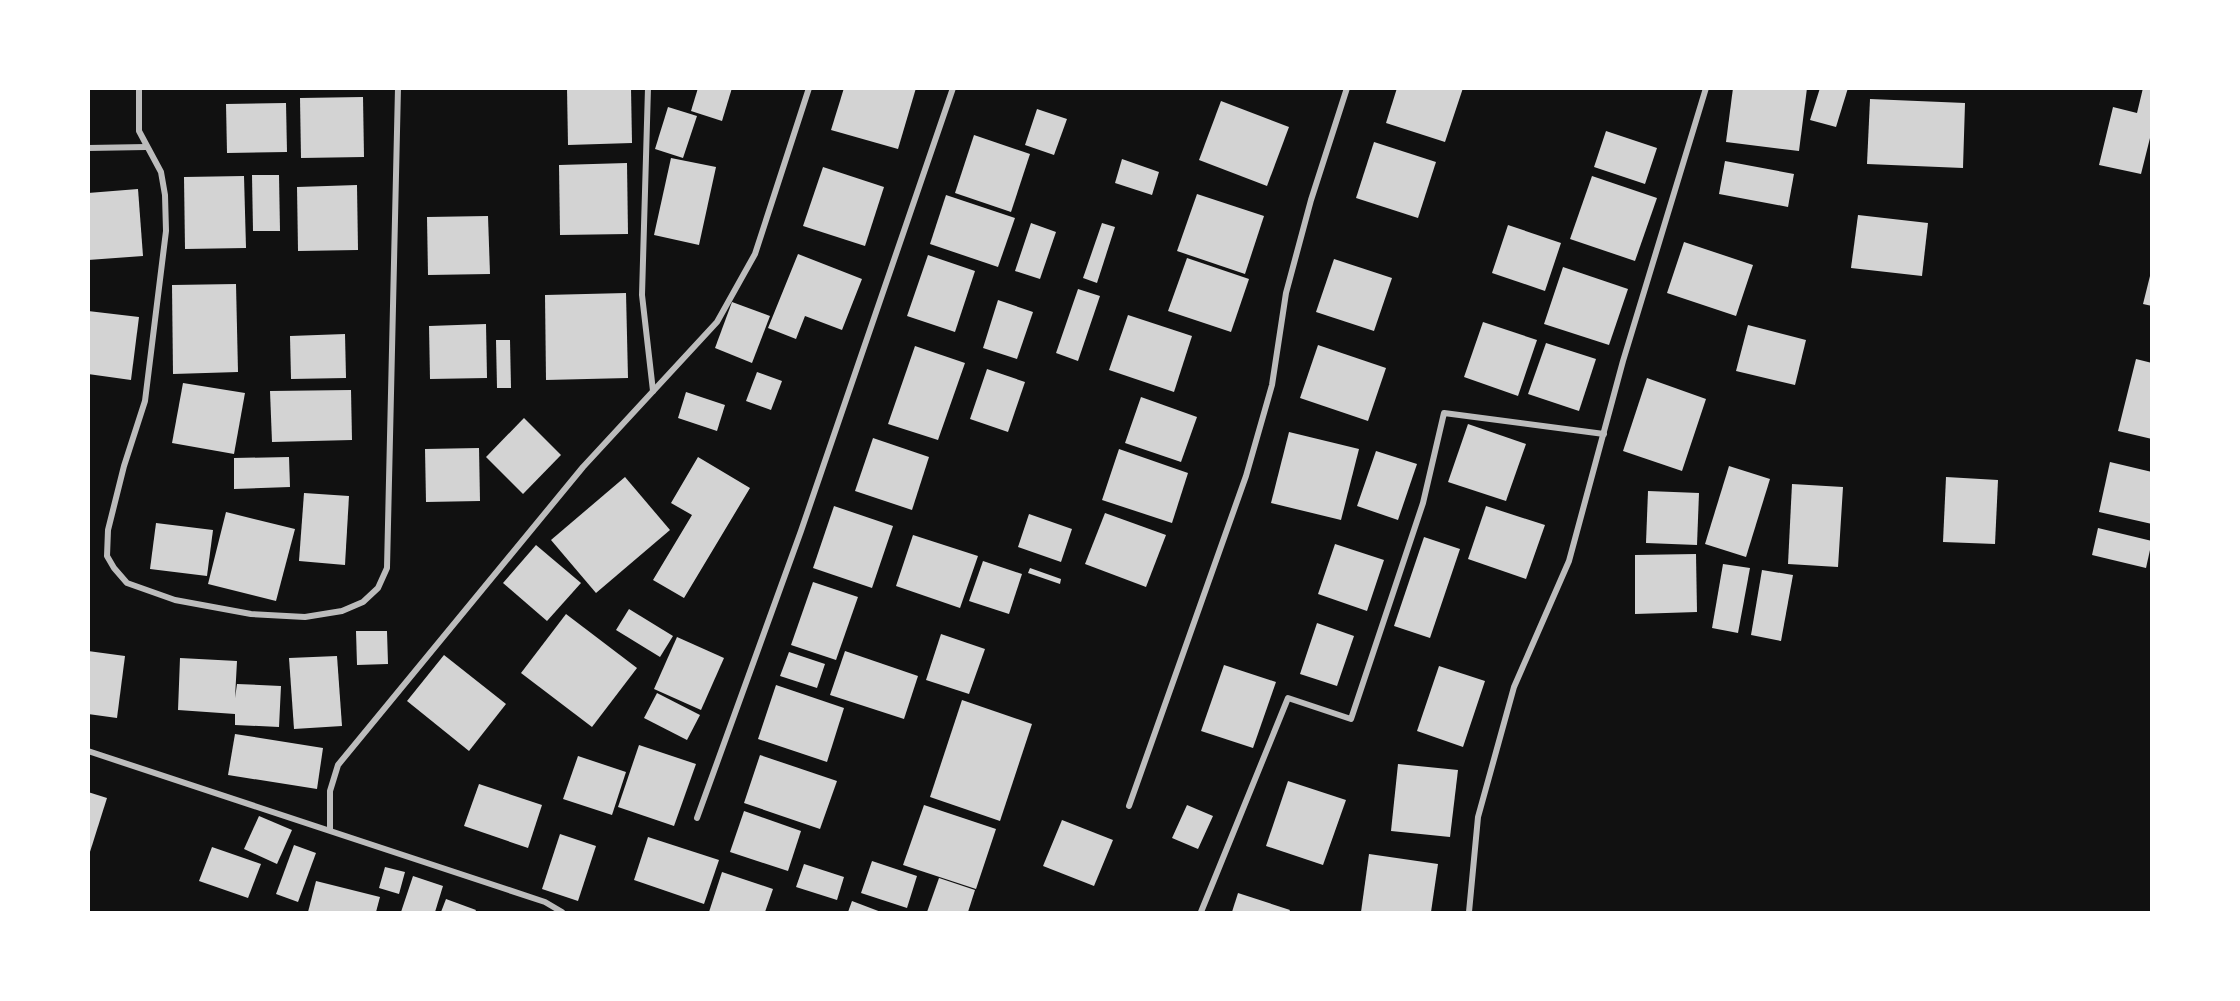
<svg xmlns="http://www.w3.org/2000/svg" width="2240" height="1001" font-family="'IBM Plex Serif',serif">
<style>
.building{fill:#d3d3d3}
.lines{fill:none;stroke-linecap:round;stroke-linejoin:round}
.minor{stroke:#bcbcbc;stroke-width:6}
</style>
<rect width="100%" height="100%" fill="#111"/>
<g class="building">
<path d="M567,88h64l1,55 -64,2z"/>
<path d="M698,88h34l-10,33 -31,-10z"/>
<path d="M844,88h72l-18,61 -67,-19z"/>
<path d="M1397,88h66l-18,54 -59,-19z"/>
<path d="M1733,88h74l-8,63 -73,-9z"/>
<path d="M1820,88h28l-12,39 -26,-7z"/>
<path d="M2143,88h9v42l-11,44 -42,-9 14,-58 24,6z"/>
<path d="M363,97l1,60 -63,1 -1,-60z"/>
<path d="M1870,99l95,4 -2,65 -96,-4z"/>
<path d="M1221,101l68,26 -22,59 -68,-26z"/>
<path d="M286,103l1,49 -60,1 -1,-49z"/>
<path d="M668,107l29,9 -14,42 -28,-9z"/>
<path d="M1037,109l30,10 -13,36 -29,-10z"/>
<path d="M1606,131l51,17 -12,36 -51,-17z"/>
<path d="M974,135l56,19 -19,58 -56,-19z"/>
<path d="M1374,142l62,20 -18,56 -62,-20z"/>
<path d="M671,158l45,9 -17,78 -45,-10z"/>
<path d="M1122,159l37,13 -7,23 -37,-12z"/>
<path d="M1725,161l69,13 -6,33 -69,-13z"/>
<path d="M627,163l1,71 -68,1 -1,-70z"/>
<path d="M823,167l61,20 -19,59 -62,-20z"/>
<path d="M252,175h27l1,56h-27z"/>
<path d="M244,176l2,72 -61,1 -1,-72z"/>
<path d="M1592,176l65,22 -22,63 -65,-22z"/>
<path d="M357,185l1,65 -60,1 -1,-64z"/>
<path d="M138,189l5,67 -55,4v-67z"/>
<path d="M1197,194l67,22 -19,58 -68,-23z"/>
<path d="M946,195l69,23 -17,49 -68,-23z"/>
<path d="M1858,215l70,8 -6,53 -71,-8z"/>
<path d="M488,216l2,58 -62,1 -1,-58z"/>
<path d="M1031,223l25,9 -16,47 -25,-8z"/>
<path d="M1102,223l13,4 -18,56 -14,-5z"/>
<path d="M1508,225l53,18 -16,48 -53,-18z"/>
<path d="M1684,242l69,23 -17,51 -69,-23z"/>
<path d="M798,254l64,25 -20,51 -37,-14 -9,23 -28,-11z"/>
<path d="M928,255l47,16 -20,61 -48,-16z"/>
<path d="M1187,258l62,21 -18,53 -63,-21z"/>
<path d="M1334,259l58,19 -18,53 -58,-19z"/>
<path d="M1563,267l65,22 -19,56 -65,-21z"/>
<path d="M2151,272h1v34l-9,-2z"/>
<path d="M236,284l2,88 -65,2 -1,-89z"/>
<path d="M1078,289l22,7 -22,65 -22,-8z"/>
<path d="M626,293l2,85 -82,2 -1,-85z"/>
<path d="M998,300l35,12 -16,47 -34,-11z"/>
<path d="M732,302l38,14 -18,47 -37,-15z"/>
<path d="M88,311l51,6 -8,63 -43,-6z"/>
<path d="M1128,315l64,21 -18,56 -65,-22z"/>
<path d="M1483,322l54,18 -19,56 -54,-19z"/>
<path d="M486,324l1,54 -57,1 -1,-53z"/>
<path d="M1748,325l58,15 -11,45 -59,-14z"/>
<path d="M345,334l1,44 -55,1 -1,-43z"/>
<path d="M496,340h14l1,48h-14z"/>
<path d="M1546,343l50,16 -17,52 -51,-17z"/>
<path d="M1318,345l68,23 -18,53 -68,-23z"/>
<path d="M915,346l50,17 -27,77 -50,-16z"/>
<path d="M2136,359l16,4v76l-34,-8z"/>
<path d="M987,369l38,13 -17,50 -38,-13z"/>
<path d="M757,372l25,9 -11,29 -25,-9z"/>
<path d="M1647,378l59,21 -24,72 -59,-20z"/>
<path d="M183,383l62,10 -11,61 -62,-11z"/>
<path d="M351,390l1,50 -80,2 -2,-51z"/>
<path d="M686,392l39,13 -8,26 -39,-13z"/>
<path d="M1141,397l56,20 -16,45 -56,-19z"/>
<path d="M524,418l37,37 -38,39 -37,-37z"/>
<path d="M1468,424l58,20 -20,57 -58,-19z"/>
<path d="M1289,432l70,17 -18,71 -70,-17z"/>
<path d="M873,438l56,19 -17,53 -57,-19z"/>
<path d="M479,448l1,53 -54,1 -1,-53z"/>
<path d="M1119,449l69,24 -16,50 -70,-23z"/>
<path d="M1376,451l41,13 -19,56 -41,-14z"/>
<path d="M289,457l1,30 -56,2v-31z"/>
<path d="M698,457l52,31 -66,110 -31,-18 39,-65 -21,-12z"/>
<path d="M2110,462l42,10v52l-53,-12z"/>
<path d="M1729,466l41,13 -24,78 -41,-13z"/>
<path d="M625,477l45,53 -74,63 -45,-53z"/>
<path d="M1946,477l52,3 -3,64 -52,-2z"/>
<path d="M1792,484l51,3 -5,80 -50,-3z"/>
<path d="M1648,491l51,2 -2,52 -51,-2z"/>
<path d="M304,493l45,3 -4,69 -46,-4z"/>
<path d="M834,506l59,20 -21,62 -59,-20z"/>
<path d="M1486,506l59,19 -19,54 -58,-20z"/>
<path d="M226,512l69,17 -19,72 -68,-17z"/>
<path d="M1105,513l61,22 -20,52 -61,-23z"/>
<path d="M1029,514l43,15 -11,33 -43,-15z"/>
<path d="M156,523l57,7 -6,46 -57,-7z"/>
<path d="M2098,528l54,13 -6,27 -54,-13z"/>
<path d="M913,535l65,21 -18,52 -64,-22z"/>
<path d="M1424,537l36,12 -30,89 -36,-12z"/>
<path d="M1335,544l49,16 -17,51 -49,-17z"/>
<path d="M536,545l45,38 -34,38 -44,-38z"/>
<path d="M1696,554l1,58 -62,2v-59z"/>
<path d="M983,561l39,13 -13,40 -40,-13z"/>
<path d="M1723,564l27,4 -12,65 -26,-5z"/>
<path d="M1030,568l31,11 -1,5 -32,-11z"/>
<path d="M1762,570l31,5 -12,66 -30,-6z"/>
<path d="M813,582l45,15 -22,63 -45,-15z"/>
<path d="M629,609l44,27 -13,21 -44,-27z"/>
<path d="M566,614l71,54 -45,59 -71,-54z"/>
<path d="M1317,623l37,13 -17,50 -37,-12z"/>
<path d="M356,631h31l1,33 -31,1z"/>
<path d="M941,634l44,15 -16,45 -43,-14z"/>
<path d="M677,637l47,21 -23,52 -47,-21z"/>
<path d="M88,651l37,5 -8,62 -29,-4z"/>
<path d="M845,651l73,25 -14,43 -74,-24z"/>
<path d="M789,652l36,12 -8,24 -37,-12z"/>
<path d="M444,655l62,49 -37,47 -62,-50z"/>
<path d="M337,656l5,70 -48,3 -5,-71z"/>
<path d="M180,658l57,3 -2,37 2,-14 44,2 -2,41 -44,-2v-11l-57,-4z"/>
<path d="M1224,665l52,17 -23,66 -52,-17z"/>
<path d="M1439,666l46,15 -22,66 -46,-16z"/>
<path d="M776,685l68,23 -17,54 -69,-23z"/>
<path d="M657,693l43,22 -13,25 -43,-22z"/>
<path d="M962,700l70,24 -32,97 -70,-24z"/>
<path d="M235,734l88,14 -6,41 -89,-14z"/>
<path d="M639,745l57,19 -22,62 -56,-19z"/>
<path d="M760,755l77,26 -17,48 -76,-26z"/>
<path d="M578,756l48,16 -14,43 -49,-16z"/>
<path d="M1398,764l60,6 -8,67 -59,-6z"/>
<path d="M1288,781l58,19 -23,65 -57,-19z"/>
<path d="M479,784l63,21 -14,43 -64,-22z"/>
<path d="M88,792l19,6 -18,57h-1z"/>
<path d="M924,805l72,24 -20,60 -73,-24z"/>
<path d="M1187,805l26,11 -15,33 -26,-11z"/>
<path d="M744,811l57,20 -13,40 -58,-19z"/>
<path d="M259,816l33,14 -15,34 -33,-15z"/>
<path d="M1062,820l51,20 -19,46 -51,-20z"/>
<path d="M560,834l36,12 -18,55 -36,-12z"/>
<path d="M648,837l71,23 -15,44 -70,-24z"/>
<path d="M294,845l22,8 -18,49 -22,-8z"/>
<path d="M212,847l49,17 -13,34 -49,-17z"/>
<path d="M1369,854l69,10 -7,48h-70z"/>
<path d="M872,861l45,15 -10,32 -46,-15z"/>
<path d="M804,864l40,13 -7,23 -41,-13z"/>
<path d="M385,867l20,5 -6,22 -20,-6z"/>
<path d="M722,872l51,17 -8,23h-56z"/>
<path d="M413,876l30,10 -8,26h-34z"/>
<path d="M939,878l36,12 -7,22h-41z"/>
<path d="M316,881l64,16 -4,15h-68z"/>
<path d="M1238,893l52,17 -1,2h-57z"/>
<path d="M446,899l30,11 -1,2h-34z"/>
<path d="M852,901l29,11h-33z"/>
</g>
<g class="lines">
<g class="minor">
<path d="M139,88v43l22,41 4,23 1,36 -21,170 -21,65 -16,64 -1,26 7,12 13,15 48,17 76,14 54,3 37,-6 21,-9 15,-14 9,-20 11,-480"/>
<path d="M648,88l-6,207 11,96"/>
<path d="M88,148l58,-1"/>
<path d="M88,751l457,151 17,10"/>
<path d="M1129,806l117,-330 26,-91 14,-92 25,-93 36,-112"/>
<path d="M697,818l104,-287 152,-443"/>
<path d="M330,829v-38l8,-26 245,-298 134,-145 38,-68 54,-166"/>
<path d="M1201,912l87,-214 63,21 72,-216 21,-90 160,21"/>
<path d="M1469,912l9,-95 36,-130 55,-126 54,-200 83,-273"/>
</g>
</g>
<rect width="2240" height="1001" fill="none" stroke="#ffffff" stroke-width="180"/>
</svg>
